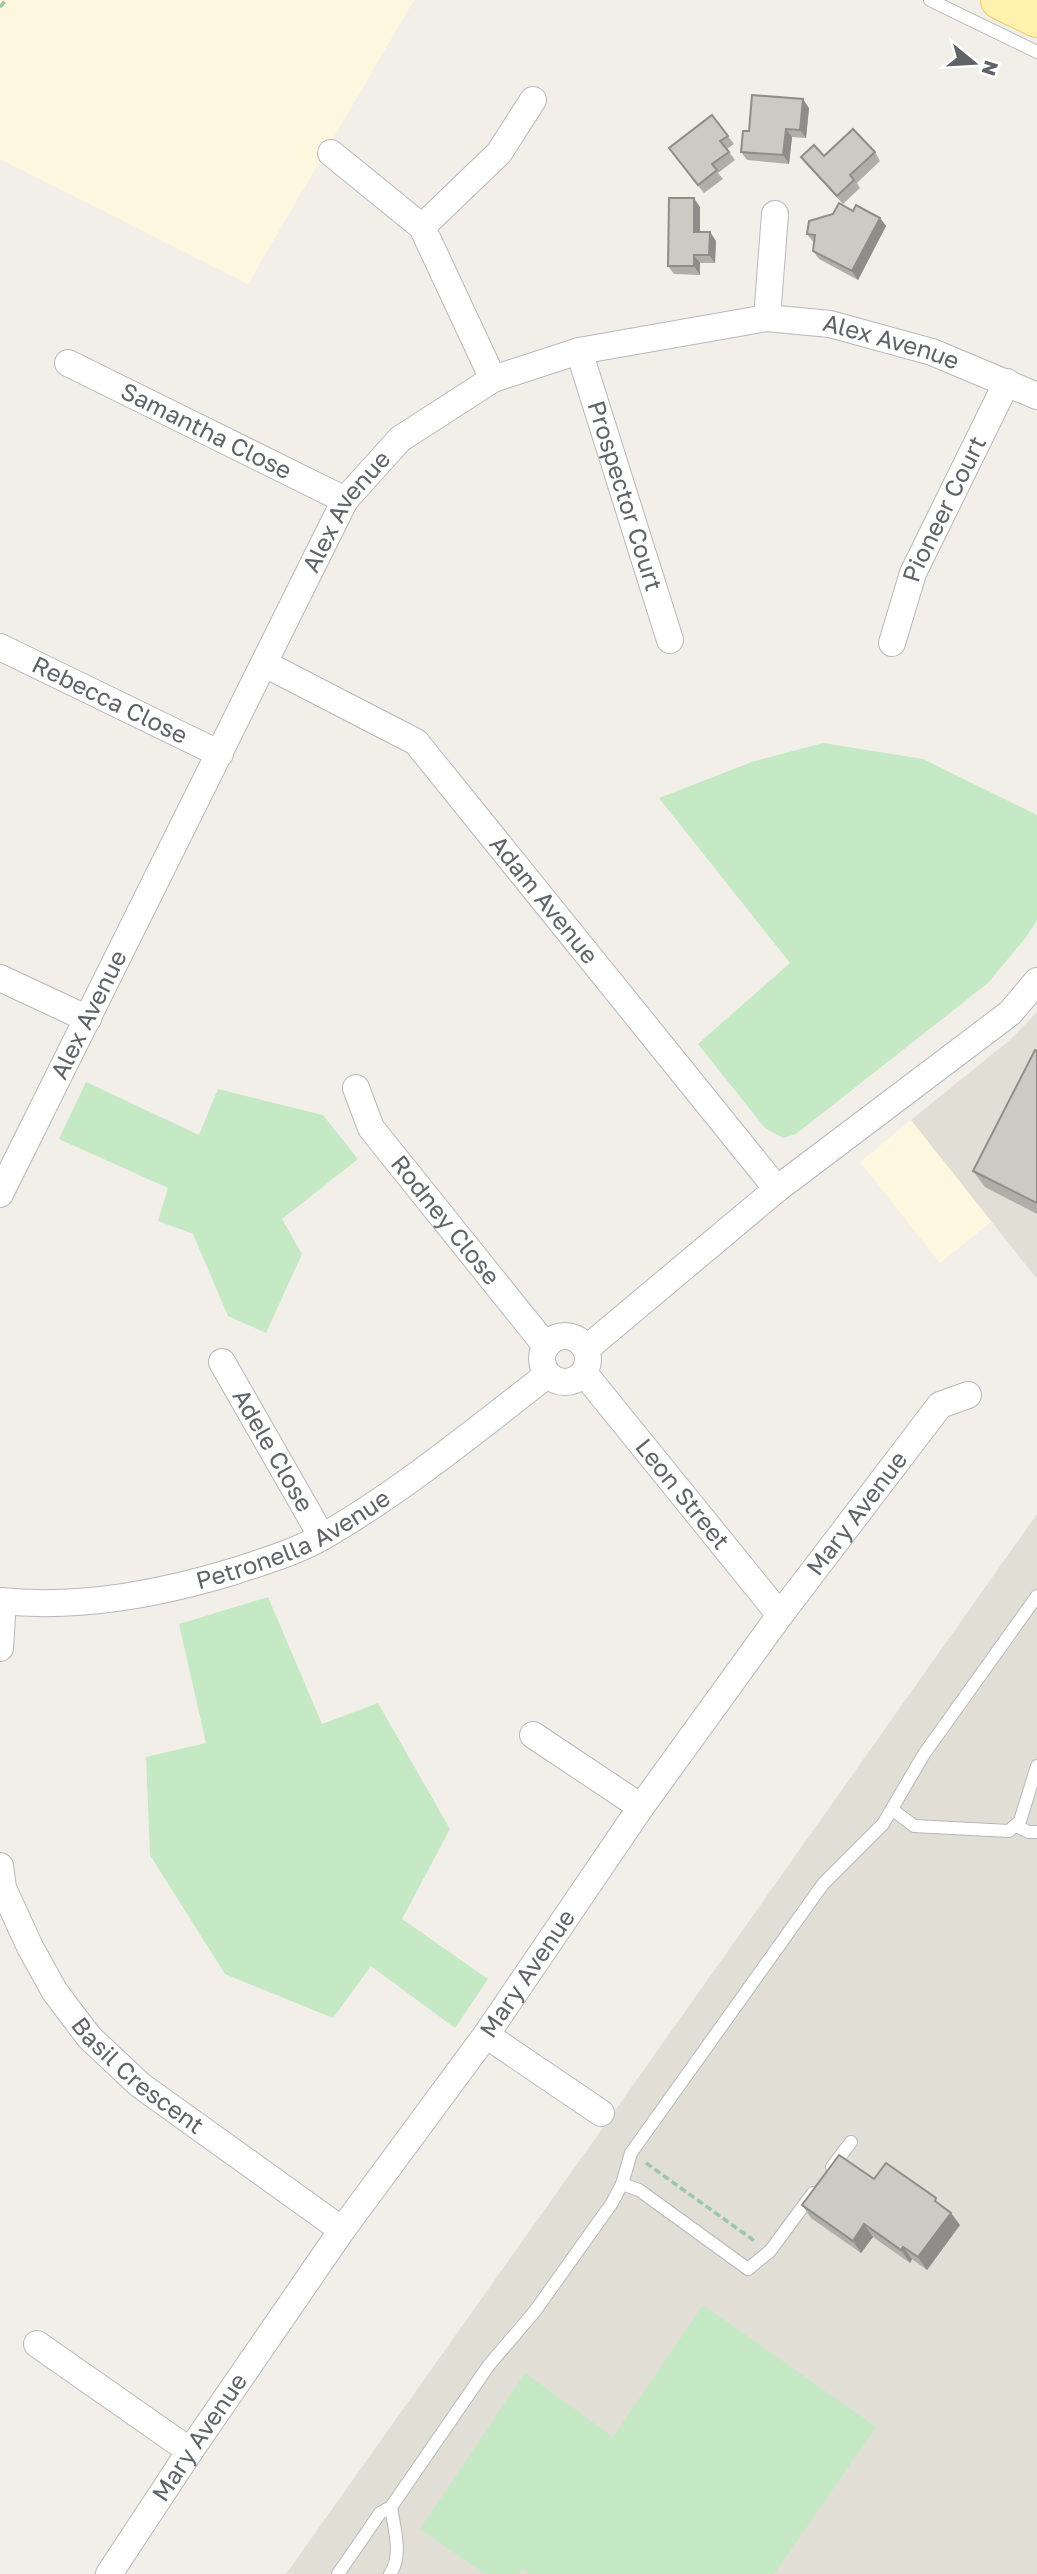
<svg xmlns="http://www.w3.org/2000/svg" width="1037" height="2574" font-family="'Golos Text',sans-serif">
<style>
.commercial{fill:#fef7e0}
.education{fill:#e1ded6}
.green{fill:#c5e8c5}
.lines{fill:none;stroke-linecap:round;stroke-linejoin:round}
.service-casing{stroke:#b5b8bc;stroke-width:14}
.minor-casing{stroke:#b5b8bc;stroke-width:28}
.primary-casing{stroke:#f2c960;stroke-width:40}
.path{stroke:#9cc7a9;stroke-width:3.5;stroke-dasharray:7 3.5;stroke-linecap:butt}
.service{stroke:#fff;stroke-width:12}
.minor{stroke:#fff;stroke-width:26}
.primary{stroke:#fff2af;stroke-width:38}
.wall{fill:#afaea9}
.shaded-wall{fill:#8f8d8a}
.building{fill:#cccac5;stroke:#8f8d8a;stroke-width:2}
.labels{text-anchor:middle;stroke-width:5;stroke-linejoin:round;paint-order:stroke}
.street-label{font-size:24px;fill:#5f6368;stroke:#fff}
</style>
<rect width="100%" height="100%" fill="#f1efe8"/>
<g class="commercial">
<path d="M0,0h414l-166,284 -248,-125z"/>
<path d="M911,1120l81,101 -52,42 -80,-101z"/>
</g>
<g class="education">
<path d="M1037,1012v267l-126,-159 100,-81z"/>
<path d="M1037,1514v1060h-751l311,-438z"/>
</g>
<g class="green">
<path d="M823,743l100,16 114,56v105l-10,16 -39,47 -192,151 -13,4 -18,-10 -67,-84 92,-81 -131,-165 93,-36z"/>
<path d="M86,1082l113,53 19,-46 105,26 35,44 -76,60 20,35 -36,79 -38,-17 -35,-82 -35,-13 10,-33 -109,-49z"/>
<path d="M268,1597l54,127 56,-21 72,126 -48,90 86,60 -33,49 -84,-62 -38,52 -108,-44 -75,-119 -4,-98 60,-14 -27,-119z"/>
<path d="M703,2305l173,122 -102,147h-245l-7,-5 -3,5h-34l-65,-45 105,-156 88,64z"/>
</g>
<g class="lines">
<g class="service-casing">
<g id="service">
<path d="M930,0l107,52"/>
<path d="M893,1810l21,16 95,5 11,-10 17,-55"/>
<path d="M1016,1826l13,6h8"/>
<path d="M832,2167l19,-25"/>
<path d="M813,2193l-43,58 -22,18 -109,-79 -17,-6 9,-31 192,-269 60,-60 41,-70 113,-158"/>
<path d="M338,2574l42,-61 11,-6 98,-142 46,-54 77,-108 10,-19"/>
<path d="M390,2574c13,-18 4,-46 1,-67"/>
</g>
</g>
<g class="minor-casing">
<g id="minor">
<path d="M331,153l91,74 71,152"/>
<path d="M422,227l77,-74 34,-53"/>
<path d="M767,318l8,-104"/>
<path id="s1" d="M579,351l91,289"/>
<path id="s2" d="M68,363l277,137"/>
<path id="s3" d="M892,643l21,-70 94,-191"/>
<path id="s4" d="M0,647l220,107"/>
<path id="s5" d="M265,664l151,78 361,447"/>
<path d="M0,978l88,41"/>
<path id="s6" d="M356,1088l15,40 175,218"/>
<path id="s7" d="M0,1194l345,-694 55,-61 93,-60 86,-28 188,-33 63,6 102,28 105,44"/>
<circle cx="565" cy="1359" r="23"/>
<path d="M586,1349l191,-160 233,-176 27,-32"/>
<path id="s8" d="M222,1362l100,175"/>
<path id="s9" d="M584,1373l196,242"/>
<path id="s10" d="M0,1601c80,8 159,-7 235,-30 30,-10 61,-19 89,-35 79,-46 151,-105 223,-161"/>
<path d="M0,1648l3,-47"/>
<path d="M533,1735l108,72"/>
<path id="s11" d="M0,1866l3,22 27,59 25,45 34,45 51,48 202,145"/>
<path d="M486,2035l115,78"/>
<path d="M37,2344l153,107"/>
<path id="s12" d="M109,2574l81,-123 152,-221 144,-195 155,-228 139,-192 160,-210 28,-10"/>
</g>
</g>
<g class="primary-casing">
<path id="primary" d="M1000,0l37,18"/>
</g>
<g class="path">
<path d="M0,7l6,-7"/>
<path d="M646,2163l110,79"/>
</g>
<use href="#service" class="service"/>
<use href="#minor" class="minor"/>
<use href="#primary" class="primary"/>
</g>
<g class="wall">
<path d="M809,108l-3,30 -14,-1 -3,27 -42,-4 -6,-8 8,-21z"/>
<path d="M712,115l22,29 -7,5 8,11 -17,13 5,6 -19,14 -29,-37z"/>
<path d="M875,152l5,9 -23,22 3,5 -17,16 -36,-39 -6,-8z"/>
<path d="M700,207v25h10l6,9 -1,22h-15v12l-26,-1 -6,-8z"/>
<path d="M853,211l27,7 6,8 -28,54 -39,-21 -6,-8 1,-8 -7,-9z"/>
<path d="M1037,1051v163l-52,-27 -12,-16z"/>
<path d="M874,2179l68,27 18,19 -33,45 -15,-11 -2,4 -37,-26 -12,16 -50,-35 -9,-13z"/>
</g>
<g class="shaded-wall">
<path d="M803,99l6,9 -3,30 -6,-8z"/>
<path d="M786,129l6,8 -3,27 -6,-9z"/>
<path d="M694,198l6,9v34l-6,-9z"/>
<path d="M880,218l6,8 -28,54 -6,-9z"/>
<path d="M710,232l6,9 -1,22 -6,-8z"/>
<path d="M694,255l6,8v12l-6,-9z"/>
<path d="M951,2213l9,12 -33,45 -9,-13z"/>
<path d="M864,2224l9,13 -12,16 -8,-12z"/>
<path d="M903,2247l9,12 -2,4 -9,-13z"/>
</g>
<g class="building">
<path d="M752,95l51,4 -3,31 -14,-1 -3,26 -42,-3 2,-21h6z"/>
<path d="M712,115l16,21 -8,5 9,11 -17,12 5,6 -19,15 -29,-37z"/>
<path d="M853,129l22,23 -25,23 4,5 -17,16 -36,-39 13,-12 10,11z"/>
<path d="M669,198h25v34h16l-1,23h-15v11h-26z"/>
<path d="M839,203l14,8 3,-6 24,13 -28,53 -39,-20 2,-16 -8,-1 2,-13 24,-7z"/>
<path d="M1035,1050l2,1v152l-64,-32z"/>
<path d="M839,2155l35,24 12,-16 50,35 -1,3 16,12 -33,44 -15,-10 -2,3 -37,-26 -11,17 -51,-36z"/>
</g>
<g class="labels">
<g class="street-label">
<text dy="8" stroke="none"><textPath href="#s7" startOffset="1376">Alex Avenue</textPath></text>
<text dy="8" stroke="none"><textPath href="#s2" startOffset="154">Samantha Close</textPath></text>
<text dy="8" stroke="none"><textPath href="#s1" startOffset="152">Prospector Court</textPath></text>
<text dy="8" stroke="none"><textPath href="#s3" startOffset="144">Pioneer Court</textPath></text>
<text dy="8" stroke="none"><textPath href="#s7" startOffset="766">Alex Avenue</textPath></text>
<text dy="8" stroke="none"><textPath href="#s4" startOffset="122">Rebecca Close</textPath></text>
<text dy="8" stroke="none"><textPath href="#s5" startOffset="373">Adam Avenue</textPath></text>
<text dy="8" stroke="none"><textPath href="#s7" startOffset="200">Alex Avenue</textPath></text>
<text dy="8" stroke="none"><textPath href="#s6" startOffset="161">Rodney Close</textPath></text>
<text dy="8" stroke="none"><textPath href="#s8" startOffset="102">Adele Close</textPath></text>
<text dy="8" stroke="none"><textPath href="#s9" startOffset="156">Leon Street</textPath></text>
<text dy="8" stroke="none"><textPath href="#s12" startOffset="1298">Mary Avenue</textPath></text>
<text dy="8" stroke="none"><textPath href="#s10" startOffset="304">Petronella Avenue</textPath></text>
<text dy="8" stroke="none"><textPath href="#s12" startOffset="732">Mary Avenue</textPath></text>
<text dy="8" stroke="none"><textPath href="#s11" startOffset="257">Basil Crescent</textPath></text>
<text dy="8" stroke="none"><textPath href="#s12" startOffset="164">Mary Avenue</textPath></text>
</g>
</g>
<g transform="translate(974 63) rotate(108)" stroke="#ffffff" stroke-width="5" paint-order="stroke">
<path d="M0-5L12 26L0 18L-12 26Z" fill="#5f6368"/>
<text y="-10" font-size="19" font-weight="bold" text-anchor="middle" fill="#5f6368">N</text>
</g>
</svg>
